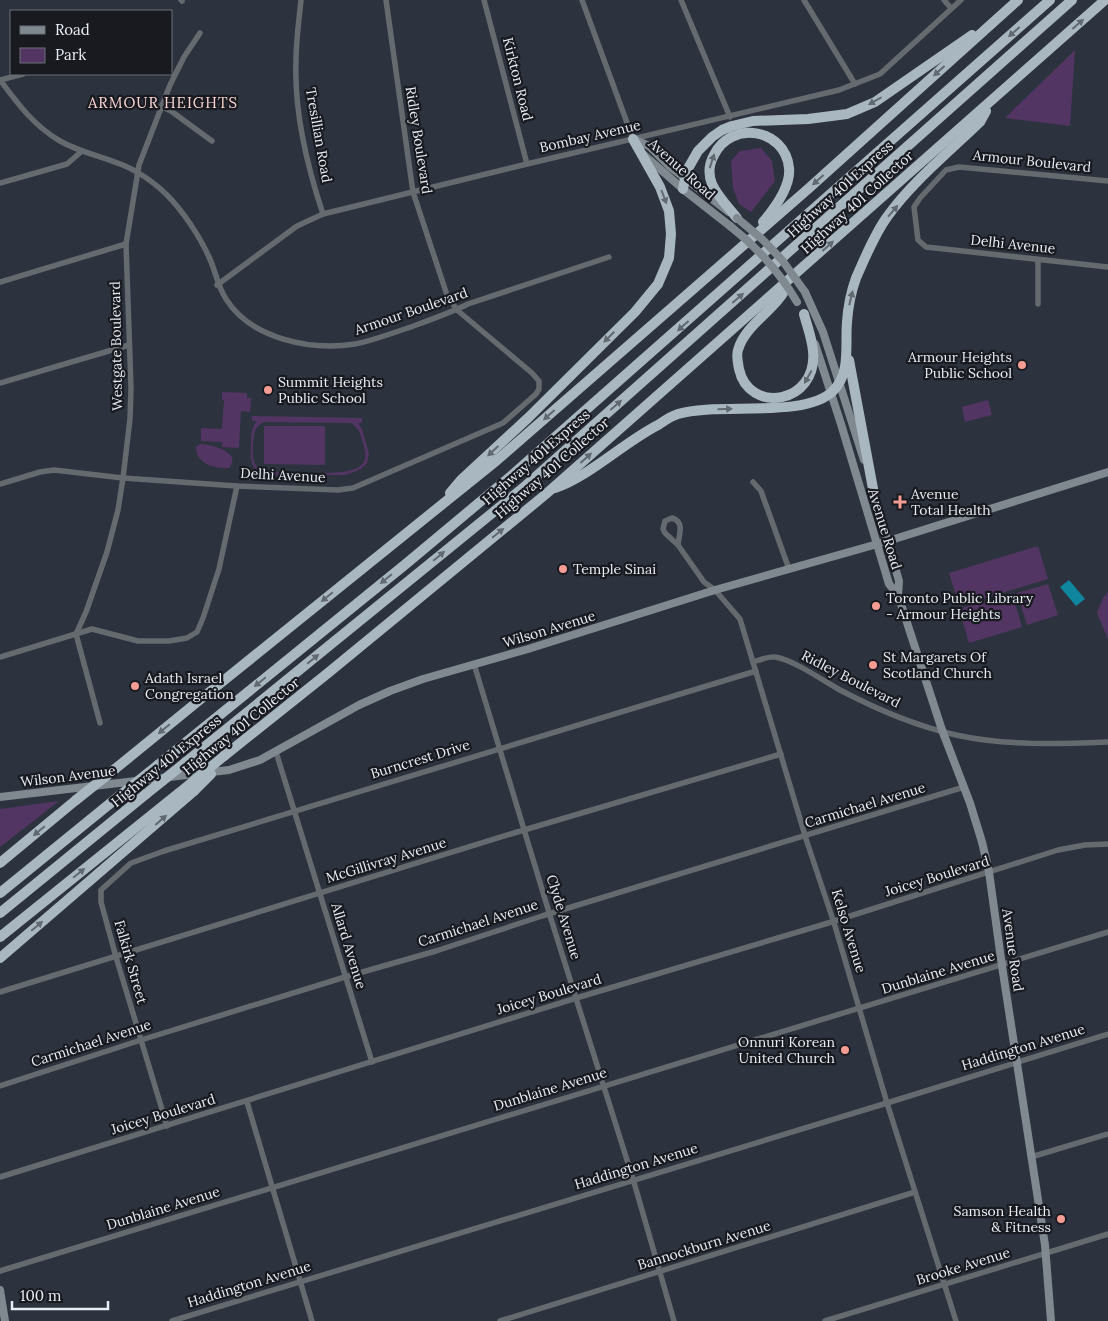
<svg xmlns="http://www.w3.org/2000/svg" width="1108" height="1321" font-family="Lora,serif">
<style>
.green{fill:#533563;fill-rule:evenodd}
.water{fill:#0f869e}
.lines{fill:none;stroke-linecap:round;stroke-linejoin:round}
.minor{stroke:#656a6f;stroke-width:5.5}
.secondary{stroke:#808990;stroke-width:8}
.motorway{stroke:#a9b7c1;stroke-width:10}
.secondary-bridge{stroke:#808990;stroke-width:8}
.motorway-bridge{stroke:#a9b7c1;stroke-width:10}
.oneway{fill:#606870}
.poi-dot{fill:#f59c94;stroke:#181a20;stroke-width:2}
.labels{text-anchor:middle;stroke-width:4.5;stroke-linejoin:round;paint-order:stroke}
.street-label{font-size:14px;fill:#e8ecf3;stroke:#181a20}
.poi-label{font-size:14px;fill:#e8ecf3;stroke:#181a20;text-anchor:start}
.neighbourhood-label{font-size:15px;letter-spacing:1px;fill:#f9d5d2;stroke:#181a20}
</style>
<rect width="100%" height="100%" fill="#2d333e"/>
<g class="green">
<path d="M1075,50l-5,76 -65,-8z"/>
<path d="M761,148l11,13 3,20 -24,31 -12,-8 -6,-16 -2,-27 9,-10z"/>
<path d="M222,392l25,1v5h4l-1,14 -9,-1 -2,37 -17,-1v-5l-21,-1v-13l21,1 2,-29h-2z"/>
<path d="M988,400l4,15 -27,7 -3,-15z"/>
<path d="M252,416l110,2v5h-4l4,6 7,25 -2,9 -6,6 -15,6h-79c-17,-4 -17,-17 -16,-31 0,-9 0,-16 6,-23h-5zM264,422l87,1c9,5 10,14 13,23 2,8 3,16 -5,21 -15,10 -70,5 -90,5 -6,-1 -10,-3 -14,-8 -4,-7 -2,-26 0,-33 2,-5 5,-7 9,-9z"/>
<path d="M264,426h61v39l-61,-1z"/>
<path d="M200,444c10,0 43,8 29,24 -14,1 -33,-4 -33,-21z"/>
<path d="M1038,546l10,33 -89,27 -10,-33z"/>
<path d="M1048,584l10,31 -31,10 -10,-32z"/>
<path d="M1108,592v47l-11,-26 6,-15z"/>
<path d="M1012,593l10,34 -53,16 -10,-34z"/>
<path d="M59,801l-59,46v-38z"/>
</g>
<path class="water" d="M1069,580l16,19 -9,7 -16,-19z"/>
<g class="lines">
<g class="minor">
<path d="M181,0l1,1"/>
<path d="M301,0c-2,20 -5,41 -5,61 -2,51 11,105 27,153"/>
<path d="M484,0l43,164"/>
<path d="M582,0l51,139"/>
<path d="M681,0l49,117"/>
<path d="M804,0l51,84"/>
<path d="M944,0l7,8"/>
<path d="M0,80c17,23 34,46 60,61 24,14 54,17 77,31 10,6 22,15 30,23 16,16 33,42 42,62 7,15 8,28 17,42 25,40 85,52 129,45 17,-3 34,-10 50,-15 22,-8 43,-15 63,-25l141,-47"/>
<path d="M0,80l23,-6"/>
<path d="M161,106l10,5 41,30"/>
<path d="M1108,181l-149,-14 -13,3 -26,28 -6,9 4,33 8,7 182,20"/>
<path d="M0,183l67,-19 15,-13"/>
<path d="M1038,260v44"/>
<path d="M0,282l126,-38"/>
<path d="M217,285l80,-59 26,-12 204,-50 312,-74 41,-16 81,-74"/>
<path d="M0,383l129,-38"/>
<path d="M753,482l8,9 28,78"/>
<path d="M0,484l40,-12 14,-2 69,8 114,8 101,4 15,-2 150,-65 33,-29 3,-5v-8l-7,-8 -75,-63 -10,-15 -34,-103 -27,-192"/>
<path d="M672,518c13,4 7,16 6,27l-13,-12 -2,-4 2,-8z"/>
<path d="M678,545l26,37 11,8 25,29 67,223 28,84 52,177 69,218"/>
<path d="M0,657l92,-28 46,12h31l18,-3 10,-6 6,-14 16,-49 18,-83"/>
<path d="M753,662c7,-2 16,-6 22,-5 17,2 49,24 65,33 36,19 76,36 116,45 50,11 101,9 152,7"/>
<path d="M474,664l77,255 82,260 41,142"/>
<path d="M100,723l-24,-89 10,-22 21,-60 11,-42 5,-32 7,-59 1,-31 -5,-144 13,-79 31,-80 14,-28 16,-24"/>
<path d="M276,752l96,310"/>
<path d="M0,992l514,-159 267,-79"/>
<path d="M0,1086l141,-46 204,-63 91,-26 106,-35 422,-129"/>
<path d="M247,1102l65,219"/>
<path d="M167,1126l-51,-169 -15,-55v-12l30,-27 33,-12 592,-180"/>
<path d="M1031,1157l77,-23"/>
<path d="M0,1177l583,-181 242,-72 233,-74 27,-5 23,-1"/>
<path d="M0,1271l1108,-339"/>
<path d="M172,1321l715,-218 221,-69"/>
<path d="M500,1321l415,-129"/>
<path d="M825,1321l283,-87"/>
</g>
<g class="secondary">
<path d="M633,139l16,7 20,20 60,46"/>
<path d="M644,155l40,35 46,36"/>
<path d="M805,292l18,40 41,128"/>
<path d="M815,344l26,80 48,160 9,11"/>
<path d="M873,490l26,91 -1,14 44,135 28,73 12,39 7,30 13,94 43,279 6,76"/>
<path d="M0,797l229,-27 31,-10 99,-55 31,-14 33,-12 105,-30 187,-59 173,-49 220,-69"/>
<path d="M0,1290l5,31"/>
</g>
<g class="motorway">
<path d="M683,189l3,-17 12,-21 14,-14 10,-7 10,-4 21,-5 55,-2 39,-5 28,-12 97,-67"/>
<path d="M737,218c-8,-10 -20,-22 -25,-34 -4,-10 -3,-20 2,-29 17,-35 71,-27 75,13 2,18 -15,41 -26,54"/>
<path d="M785,290c-11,21 -40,35 -47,60 -2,5 0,13 1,19 10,46 79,35 74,-18 -1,-13 -6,-25 -9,-37"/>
<path d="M849,360l25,134"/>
<path d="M555,488c35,-12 68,-45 103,-63 6,-4 13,-9 20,-11 40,-12 127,5 155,-23 18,-18 12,-45 14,-69 1,-15 4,-30 9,-44 9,-20 18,-43 31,-61 25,-35 62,-65 93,-95l6,-11"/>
<path d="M450,493l11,-13 67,-62 107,-106 23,-28 11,-26 2,-24 -2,-23 -9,-24 -27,-48"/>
<path d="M224,756l104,-83 218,-179 559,-494"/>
<path d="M186,762l337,-274 549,-488"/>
<path d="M158,765l249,-202 104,-87 539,-476"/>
<path d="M115,769l87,-71 294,-237 312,-272 210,-189"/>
<path d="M0,863l76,-63"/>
<path d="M0,893l118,-96"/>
<path d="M0,913l146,-119"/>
<path d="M0,937l179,-144"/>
<path d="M0,958l194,-167"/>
</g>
<g class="secondary-bridge">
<path d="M737,218l26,22 19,20 23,32"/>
<path d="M730,226c27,21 50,47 67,76"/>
</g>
<g class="motorway-bridge">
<path d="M194,791l17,-17"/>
<path d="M179,793l45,-37"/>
<path d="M146,794l40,-32"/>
<path d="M118,797l40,-32"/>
<path d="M76,800l39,-31"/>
</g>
</g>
<defs><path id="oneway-solid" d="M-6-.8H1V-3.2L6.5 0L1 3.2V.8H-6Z" transform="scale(1.25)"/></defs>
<g class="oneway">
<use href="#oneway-solid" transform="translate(1078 24) rotate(-41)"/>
<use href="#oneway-solid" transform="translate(1014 32) rotate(139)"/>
<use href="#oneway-solid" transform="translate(939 71) rotate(138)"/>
<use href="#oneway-solid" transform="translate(875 101) rotate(150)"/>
<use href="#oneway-solid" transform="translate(712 161) rotate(-72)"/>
<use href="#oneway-solid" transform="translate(818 180) rotate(138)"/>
<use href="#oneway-solid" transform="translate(664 197) rotate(69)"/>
<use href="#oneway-solid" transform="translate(893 211) rotate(-49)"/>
<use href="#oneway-solid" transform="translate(828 246) rotate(-42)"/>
<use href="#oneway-solid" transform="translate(738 298) rotate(-41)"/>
<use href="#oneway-solid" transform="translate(851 298) rotate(-76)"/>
<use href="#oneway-solid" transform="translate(683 326) rotate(138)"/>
<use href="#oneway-solid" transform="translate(609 337) rotate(135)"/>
<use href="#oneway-solid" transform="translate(808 377) rotate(119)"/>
<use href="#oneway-solid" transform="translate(616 405) rotate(-41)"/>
<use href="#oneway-solid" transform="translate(725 409) rotate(-2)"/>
<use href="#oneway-solid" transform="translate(549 415) rotate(138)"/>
<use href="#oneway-solid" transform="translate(493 451) rotate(137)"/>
<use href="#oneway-solid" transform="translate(586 458) rotate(-42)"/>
<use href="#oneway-solid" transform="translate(498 533) rotate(-39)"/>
<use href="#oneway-solid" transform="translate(439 556) rotate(-40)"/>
<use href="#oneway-solid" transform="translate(386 579) rotate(141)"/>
<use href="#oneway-solid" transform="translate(327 597) rotate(141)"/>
<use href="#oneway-solid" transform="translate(313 659) rotate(-39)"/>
<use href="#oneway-solid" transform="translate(260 682) rotate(141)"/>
<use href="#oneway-solid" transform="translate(164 729) rotate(140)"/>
<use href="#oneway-solid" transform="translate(161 820) rotate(-41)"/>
<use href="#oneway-solid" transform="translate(39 831) rotate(140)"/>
<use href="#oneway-solid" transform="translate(79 873) rotate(-39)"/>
<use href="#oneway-solid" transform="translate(37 926) rotate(-40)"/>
</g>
<g class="poi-dot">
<circle cx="1022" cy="365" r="5"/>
<circle cx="268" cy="390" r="5"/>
<path d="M897.5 494.5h5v5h5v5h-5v5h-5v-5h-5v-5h5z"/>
<circle cx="563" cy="569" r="5"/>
<circle cx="876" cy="606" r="5"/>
<circle cx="873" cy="665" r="5"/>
<circle cx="135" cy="686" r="5"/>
<circle cx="845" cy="1050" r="5"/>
<circle cx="1061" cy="1219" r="5"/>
</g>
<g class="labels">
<g class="street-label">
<text transform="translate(518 79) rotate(76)" y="5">Kirkton Road</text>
<text transform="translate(319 135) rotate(80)" y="5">Tresillian Road</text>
<text transform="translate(590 136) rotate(-13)" y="5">Bombay Avenue</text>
<text transform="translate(419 140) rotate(81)" y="5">Ridley Boulevard</text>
<text transform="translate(1032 161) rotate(6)" y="5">Armour Boulevard</text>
<text transform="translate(682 169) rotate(42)" y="5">Avenue Road</text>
<text transform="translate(840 189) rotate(-42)" y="5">Highway 401 Express</text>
<text transform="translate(857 202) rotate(-42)" y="5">Highway 401 Collector</text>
<text transform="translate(1013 244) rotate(6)" y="5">Delhi Avenue</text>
<text transform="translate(411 311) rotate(-19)" y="5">Armour Boulevard</text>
<text transform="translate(116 346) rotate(-91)" y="5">Westgate Boulevard</text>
<text transform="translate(536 457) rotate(-41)" y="5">Highway 401 Express</text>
<text transform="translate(552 468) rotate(-41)" y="5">Highway 401 Collector</text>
<text transform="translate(283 475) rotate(3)" y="5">Delhi Avenue</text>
<text transform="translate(885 529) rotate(73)" y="5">Avenue Road</text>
<text transform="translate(549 629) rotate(-17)" y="5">Wilson Avenue</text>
<text transform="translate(851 679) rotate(27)" y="5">Ridley Boulevard</text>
<text transform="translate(241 726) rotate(-39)" y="5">Highway 401 Collector</text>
<text transform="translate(420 759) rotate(-17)" y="5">Burncrest Drive</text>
<text transform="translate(166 761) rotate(-39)" y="5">Highway 401 Express</text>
<text transform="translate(68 776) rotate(-7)" y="5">Wilson Avenue</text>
<text transform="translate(865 805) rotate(-17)" y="5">Carmichael Avenue</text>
<text transform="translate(386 860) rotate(-17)" y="5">McGillivray Avenue</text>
<text transform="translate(937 876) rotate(-17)" y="5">Joicey Boulevard</text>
<text transform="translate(564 917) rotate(73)" y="5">Clyde Avenue</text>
<text transform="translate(478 923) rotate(-18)" y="5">Carmichael Avenue</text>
<text transform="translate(849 931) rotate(73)" y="5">Kelso Avenue</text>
<text transform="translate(349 946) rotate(73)" y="5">Allard Avenue</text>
<text transform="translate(1013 950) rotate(82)" y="5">Avenue Road</text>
<text transform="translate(131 962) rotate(74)" y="5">Falkirk Street</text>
<text transform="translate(938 972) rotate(-17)" y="5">Dunblaine Avenue</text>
<text transform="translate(549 994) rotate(-17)" y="5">Joicey Boulevard</text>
<text transform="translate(91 1043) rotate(-18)" y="5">Carmichael Avenue</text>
<text transform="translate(1023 1047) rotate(-17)" y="5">Haddington Avenue</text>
<text transform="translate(550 1089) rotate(-17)" y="5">Dunblaine Avenue</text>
<text transform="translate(163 1114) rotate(-17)" y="5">Joicey Boulevard</text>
<text transform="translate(636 1166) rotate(-17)" y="5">Haddington Avenue</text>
<text transform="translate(163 1208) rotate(-17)" y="5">Dunblaine Avenue</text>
<text transform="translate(704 1245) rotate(-17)" y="5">Bannockburn Avenue</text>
<text transform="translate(963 1266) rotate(-17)" y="5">Brooke Avenue</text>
<text transform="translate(249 1284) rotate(-17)" y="5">Haddington Avenue</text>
</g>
<g class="poi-label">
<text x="1012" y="362" text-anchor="end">Armour Heights<tspan x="1012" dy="16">Public School</tspan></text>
<text x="278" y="387">Summit Heights<tspan x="278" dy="16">Public School</tspan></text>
<text x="911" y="499">Avenue<tspan x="911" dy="16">Total Health</tspan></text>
<text x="573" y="574">Temple Sinai</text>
<text x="886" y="603">Toronto Public Library<tspan x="886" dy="16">- Armour Heights</tspan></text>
<text x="883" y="662">St Margarets Of<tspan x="883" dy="16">Scotland Church</tspan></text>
<text x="145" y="683">Adath Israel<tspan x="145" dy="16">Congregation</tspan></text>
<text x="835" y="1047" text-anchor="end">Onnuri Korean<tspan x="835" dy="16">United Church</tspan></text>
<text x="1051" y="1216" text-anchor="end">Samson Health<tspan x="1051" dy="16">&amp; Fitness</tspan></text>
</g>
<g class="neighbourhood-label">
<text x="163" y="108">ARMOUR HEIGHTS</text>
</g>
</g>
<rect x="10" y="10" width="162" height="65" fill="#181a20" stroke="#6b6e74"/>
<rect x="20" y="26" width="25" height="8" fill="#808990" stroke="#6b6e74"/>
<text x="55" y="35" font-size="15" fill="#e8ecf3">Road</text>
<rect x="20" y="48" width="25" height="15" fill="#533563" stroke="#6b6e74"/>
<text x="55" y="60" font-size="15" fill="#e8ecf3">Park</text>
<path d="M12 1301v8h96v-8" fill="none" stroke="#e8ecf3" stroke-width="2.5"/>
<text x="20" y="1301" font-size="15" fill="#e8ecf3" stroke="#181a20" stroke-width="4" paint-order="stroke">100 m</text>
</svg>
